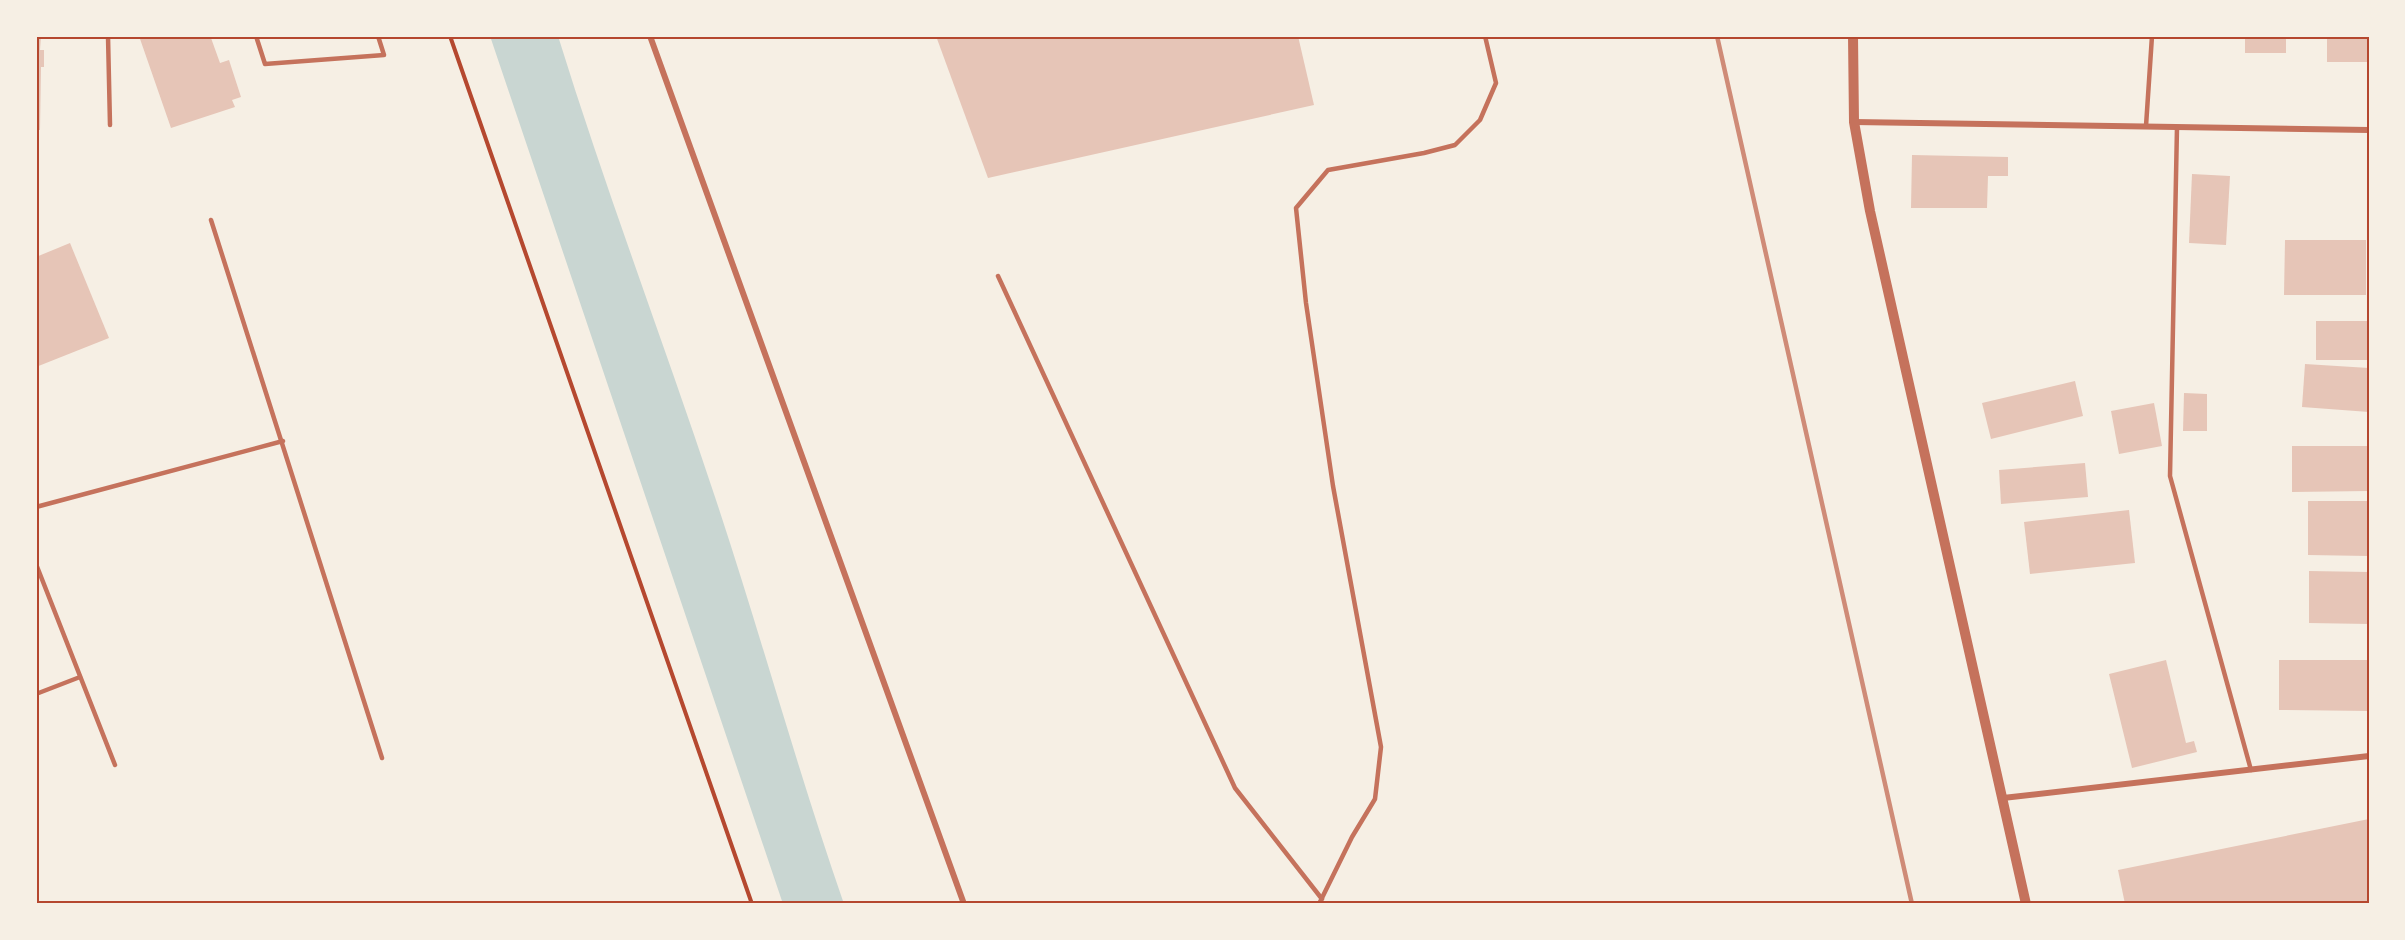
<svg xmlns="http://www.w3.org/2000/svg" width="2405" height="940" font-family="'Open Sans',sans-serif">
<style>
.water{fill:#c9d6d2}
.building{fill:#e6c5b7}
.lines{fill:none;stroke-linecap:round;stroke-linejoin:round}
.path{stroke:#b5482f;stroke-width:4}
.service{stroke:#c5725c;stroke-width:4.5}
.minor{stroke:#c5725c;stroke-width:6}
.tertiary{stroke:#c5725c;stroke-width:10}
.rail{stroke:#cf8b77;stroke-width:4.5}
.neatline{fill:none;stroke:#b5482f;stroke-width:2}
</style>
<rect width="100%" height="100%" fill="#f6efe4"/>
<path class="water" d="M490,36h68c48,155 106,307 157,461 45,135 82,272 129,407h-61z"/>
<g class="building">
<path d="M36,36h5l-1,14h4v17h-3l-1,63h-4z"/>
<path d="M139,36h77l-5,2 9,25 9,-3 12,37 -9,3 3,7 -64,21z"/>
<path d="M936,36h362l16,69 -326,73z"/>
<rect x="2245" y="36" width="41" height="17"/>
<rect x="2327" y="36" width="42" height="26"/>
<path d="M1912,155l96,2v19h-20l-1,32h-76z"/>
<path d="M2192,174l38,2 -4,69 -37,-2z"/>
<path d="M2285,240h81v55h-82z"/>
<path d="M70,243l39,95 -73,29v-110z"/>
<rect x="2316" y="321" width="53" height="39"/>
<path d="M2305,364l64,4v44l-67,-5z"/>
<path d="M2075,381l8,35 -92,23 -9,-36z"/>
<path d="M2184,393l23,1v37h-24z"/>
<path d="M2154,403l8,43 -43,8 -8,-43z"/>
<path d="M2292,446h77v45l-77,1z"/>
<path d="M2085,463l3,34 -87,7 -2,-34z"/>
<path d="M2308,501h61v55l-61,-1z"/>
<path d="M2129,510l6,53 -105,11 -6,-52z"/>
<path d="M2309,571l60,1v52l-60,-1z"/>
<path d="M2166,660l20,83 8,-2 3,11 -65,16 -23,-94z"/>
<path d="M2279,660h90v51l-90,-1z"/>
<path d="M2369,819v85h-244l-7,-34z"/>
</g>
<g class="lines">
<path class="path" d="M450,36l302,868"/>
<g class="service">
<path d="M108,36l2,89"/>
<path d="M256,36l9,28 119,-9 -6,-19"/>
<path d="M2146,126l6,-90"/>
<path d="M2177,127l-7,349 81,294"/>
<path d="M211,220l171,538"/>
<path d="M998,276l237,512 87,111"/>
<path d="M36,507l247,-66"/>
<path d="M36,564l79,201"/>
<path d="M36,694l44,-17"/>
<path d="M1319,904l33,-67 23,-38 6,-52 -48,-261 -27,-183 -10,-95 32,-38 96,-17 31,-8 25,-25 16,-37 -11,-47"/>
</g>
<g class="minor">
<path d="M650,36l314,868"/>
<path d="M1854,122l515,8"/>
<path d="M2003,798l366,-42"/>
</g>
<path class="tertiary" d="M1853,36l1,86 16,89 156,693"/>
<path class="rail" d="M1717,36l195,868"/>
</g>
<rect width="2405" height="940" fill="none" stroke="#f6efe4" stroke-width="75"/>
<rect x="38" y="38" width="2330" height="864" class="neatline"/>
</svg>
